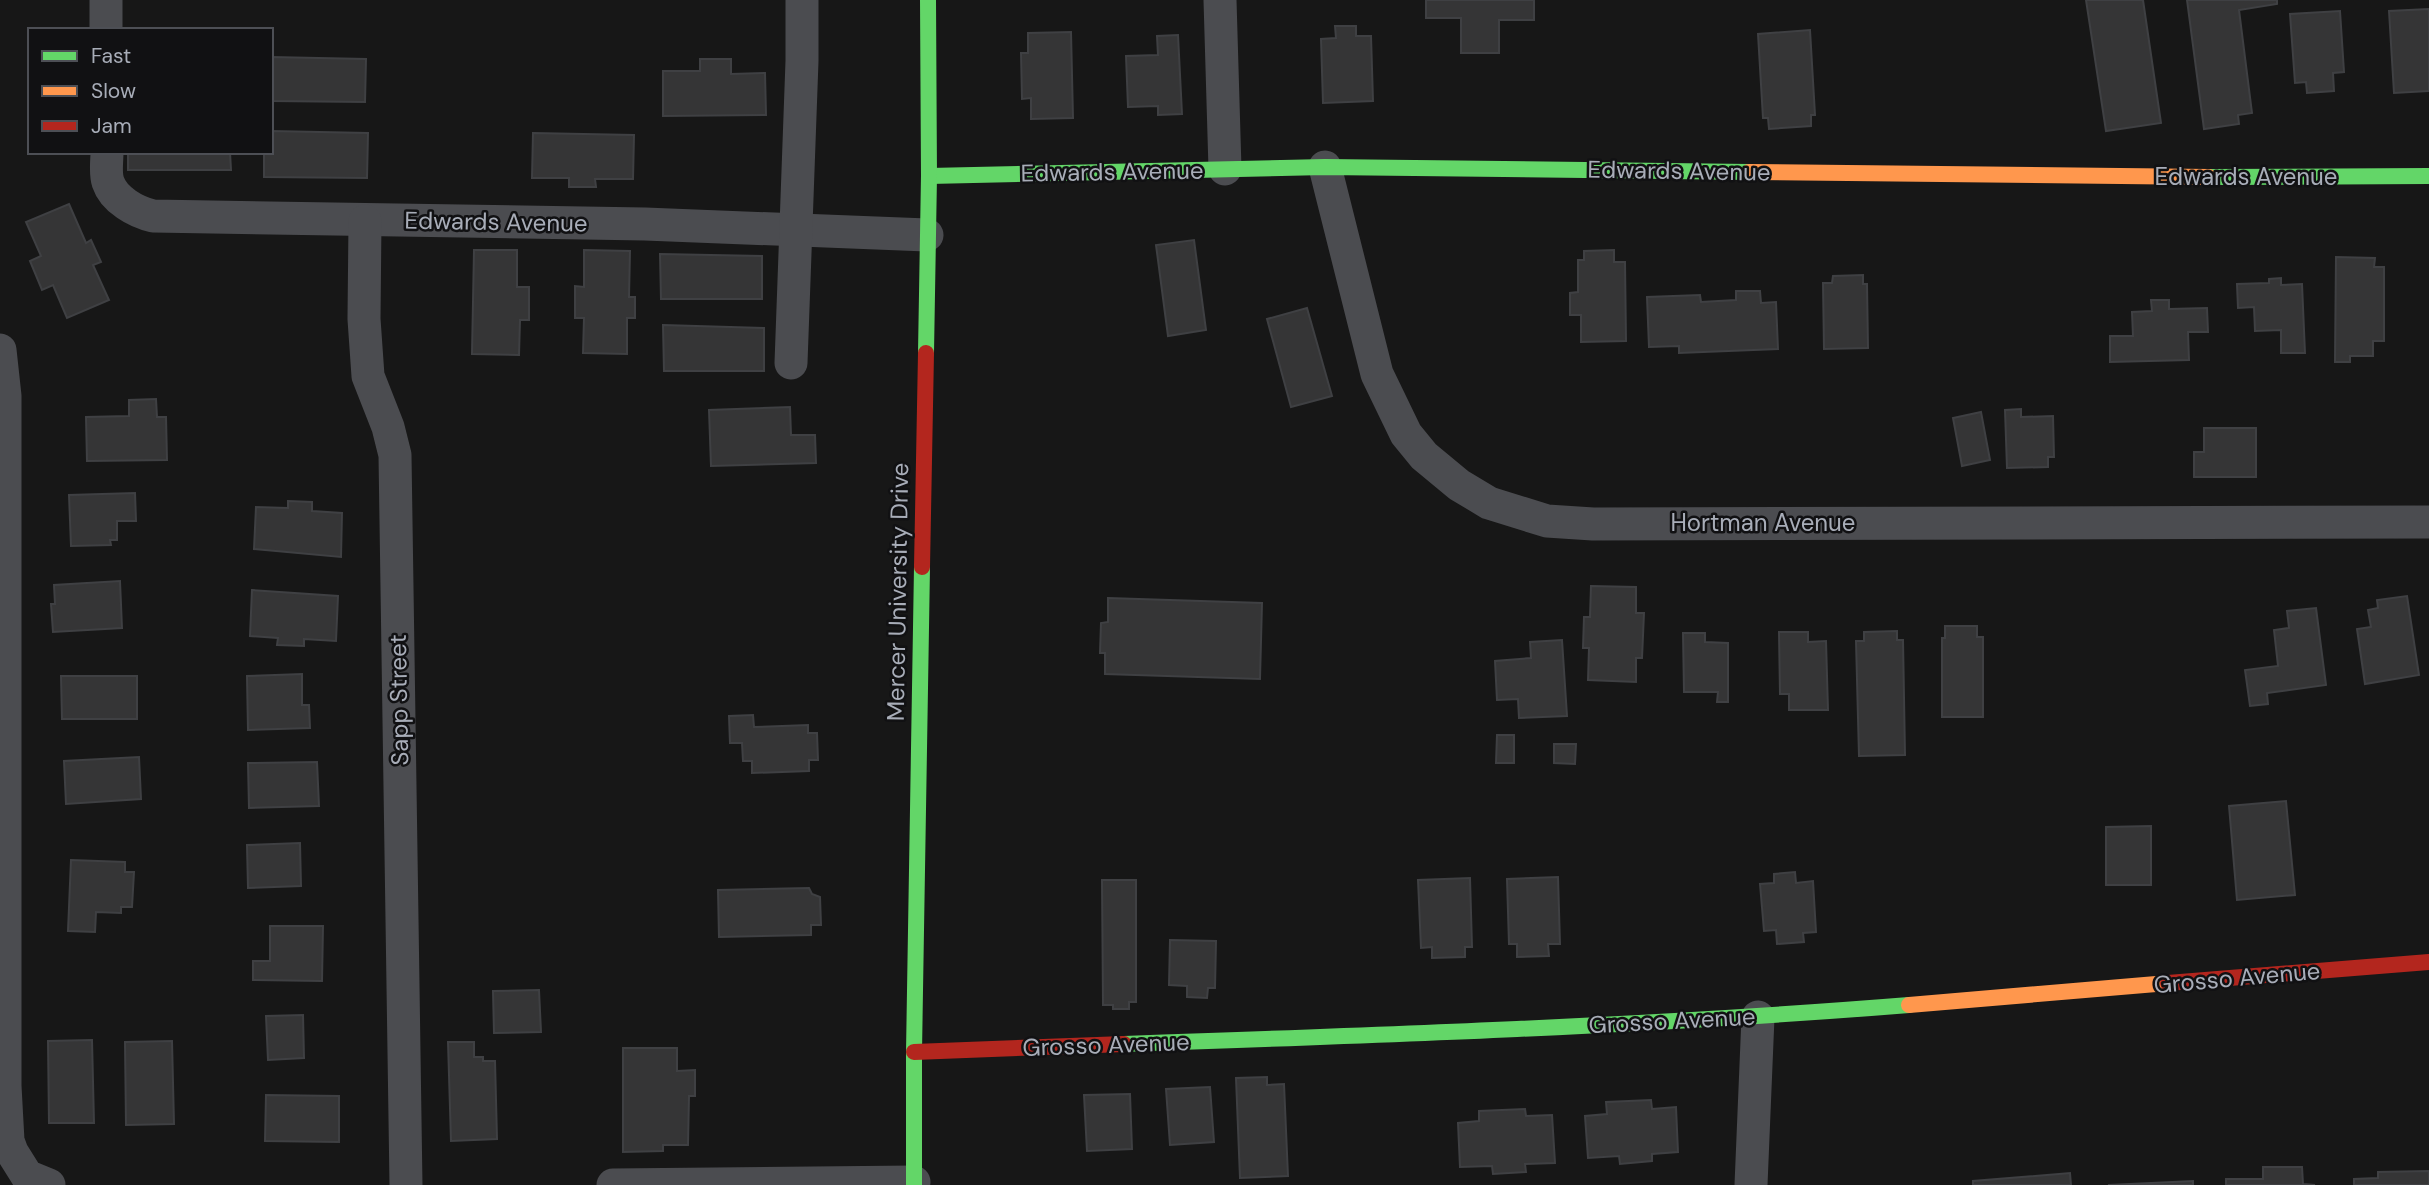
<svg xmlns="http://www.w3.org/2000/svg" width="2429" height="1185" font-family="'DM Sans',sans-serif">
<style>
.building{fill:#353536;stroke:#3f4043;stroke-width:2}
.lines{fill:none;stroke-linecap:round;stroke-linejoin:round}
.street{stroke:#4b4c50;stroke-width:33}
.fast{stroke:#63d668;stroke-width:16}
.slow{stroke:#ff974d;stroke-width:16}
.jam{stroke:#b3261e;stroke-width:16}
.labels{text-anchor:middle;stroke-width:5;stroke-linejoin:round;paint-order:stroke}
.street-label{font-size:24px;fill:#a8adb8;stroke:#111113}
</style>
<rect width="100%" height="100%" fill="#171717"/>
<g class="building">
<path d="M1426,0h108v20h-35v33h-38v-35h-35z"/>
<path d="M2086,0h57l18,123 -55,8z"/>
<path d="M2187,0h90v4l-38,6 13,103 -14,2 1,9 -35,5z"/>
<path d="M2429,9v82l-35,2 -5,-82z"/>
<path d="M2340,11l4,61 -11,1 1,18 -27,2 -1,-11 -11,1 -5,-69z"/>
<path d="M1335,26h21v10h15l2,65 -50,2 -2,-64 15,-1z"/>
<path d="M1810,30l5,85h-4v11l-42,3 -1,-11h-5l-5,-84z"/>
<path d="M1071,32l2,86 -42,1v-21l-9,1 -1,-46h7v-20z"/>
<path d="M1178,35l4,79 -24,1v-9l-30,1 -2,-51 32,-1 -1,-19z"/>
<path d="M271,57l95,2 -1,43 -94,-1z"/>
<path d="M700,59h31v15l34,-1 1,42 -103,1v-45h37z"/>
<path d="M271,131l97,2 -1,45 -103,-1v-25h7z"/>
<path d="M533,133l101,2 -1,44h-38l1,8h-27v-9h-37z"/>
<path d="M128,152h102l1,18h-103z"/>
<path d="M69,204l17,39 5,-3 10,22 -8,3 16,35 -42,18 -14,-33 -11,5 -12,-29 11,-5 -15,-34z"/>
<path d="M1194,240l12,90 -38,6 -12,-91z"/>
<path d="M474,250h43v37h12v33h-9l-1,35 -47,-1z"/>
<path d="M584,250l46,1 -1,46h6v21h-8v36l-44,-1 1,-35h-9v-32l9,1z"/>
<path d="M1614,250v12h11l1,79 -45,1v-27h-11v-22l8,-1v-32h6v-9z"/>
<path d="M660,254l102,2v43h-101z"/>
<path d="M2336,257l39,1 -1,9h10v74h-11v15h-23v6h-15z"/>
<path d="M1863,275v9h4l1,64 -44,1 -1,-66h9l1,-7z"/>
<path d="M2281,278v7l21,-1 3,69h-24v-23l-26,1 -1,-24 -16,1 -1,-24 32,-1v-4z"/>
<path d="M1736,291h24l1,12 15,-1 2,47 -99,4v-7l-30,1 -2,-50 53,-2 1,7 35,-2z"/>
<path d="M2151,300h18v9l38,-1 1,24h-20l1,28 -79,2v-26h23l-1,-24 20,-1z"/>
<path d="M1307,308l25,88 -41,11 -24,-88z"/>
<path d="M663,325l101,3v43h-100z"/>
<path d="M156,399l1,18h9l1,43 -80,1 -1,-44 43,-1v-16z"/>
<path d="M790,407l1,28h24l1,28 -105,3 -2,-56z"/>
<path d="M2021,409v8l32,-1 1,41h-6v10l-41,1 -2,-58z"/>
<path d="M1981,412l9,48 -28,6 -9,-48z"/>
<path d="M2204,428h52v49h-62v-25h10z"/>
<path d="M135,493l1,28h-19v19h-7l1,5 -40,1 -2,-51z"/>
<path d="M288,501l24,1v9l30,2 -1,44 -87,-8 2,-42 32,1z"/>
<path d="M120,581l2,47 -69,4 -2,-28h4l-1,-19z"/>
<path d="M1591,586l45,1v26h8l-2,45h-6v24l-48,-2 1,-32h-6l1,-31h6z"/>
<path d="M252,590l86,6 -2,45 -32,-2v7l-27,-1 1,-7 -28,-2z"/>
<path d="M2407,596l12,79 -54,9 -8,-55 14,-2 -3,-17 10,-2 -1,-8z"/>
<path d="M1108,598l154,5 -2,76 -155,-5v-21h-5l1,-30 7,-1z"/>
<path d="M2316,608l10,77 -59,8 1,11 -18,2 -5,-36 33,-4 -4,-36 15,-2 -2,-17z"/>
<path d="M1945,626h32v11h6v80h-41v-79h3z"/>
<path d="M1897,631v9h6l2,115 -46,1 -3,-115h8v-9z"/>
<path d="M1779,632h29v10l18,-1 2,69h-39v-16h-9z"/>
<path d="M1683,633h22v9l23,1v59h-11l1,-10h-34z"/>
<path d="M1562,640l5,76 -48,2 -1,-19 -21,1 -2,-39 36,-3 -1,-16z"/>
<path d="M302,674v31h7l1,23 -62,2 -1,-54z"/>
<path d="M61,676h76v43h-75z"/>
<path d="M753,715l1,12 54,-2v8h9l1,27h-9v11l-57,2v-12h-9l-1,-18h-12l-1,-27z"/>
<path d="M1497,735h17v28h-18z"/>
<path d="M1554,744h22l-1,20 -21,-1z"/>
<path d="M139,757l2,42 -75,5 -2,-43z"/>
<path d="M317,762l2,44 -70,2 -1,-45z"/>
<path d="M2286,801l9,94 -58,5 -8,-94z"/>
<path d="M2151,826v59h-45v-58z"/>
<path d="M300,843l1,43 -53,2 -1,-43z"/>
<path d="M71,860l54,2v10h9l-2,35h-11v6l-25,-1 -1,20 -27,-1z"/>
<path d="M1795,872l1,11 17,-2 3,51 -13,1 1,9 -27,2 -1,-14 -12,1 -4,-47 14,-1v-9z"/>
<path d="M1558,877l2,67h-12l1,12 -32,1v-13h-8l-2,-65z"/>
<path d="M1470,878l2,69h-7v10l-33,1v-11l-11,1 -3,-68z"/>
<path d="M1102,880h34v122h-7v7h-16v-4h-10z"/>
<path d="M809,888l3,6 8,3 1,28h-10v10l-92,2 -1,-47z"/>
<path d="M270,926h53l-1,55 -69,-1v-19h17z"/>
<path d="M1170,940l46,1 -1,47h-7l-1,10 -20,-1v-11l-18,-1z"/>
<path d="M539,990l2,42 -47,1 -1,-42z"/>
<path d="M303,1015l1,43 -36,2 -2,-44z"/>
<path d="M92,1040l2,83h-45l-1,-82z"/>
<path d="M172,1041l2,83 -48,1 -1,-83z"/>
<path d="M448,1042h26v15h9v4h12l2,78 -46,2z"/>
<path d="M623,1048h54v23l18,-1v26h-6l-1,49h-25v6l-40,1z"/>
<path d="M1267,1077v8l17,-1 4,92 -48,2 -4,-100z"/>
<path d="M1210,1087l4,55 -44,3 -4,-56z"/>
<path d="M1130,1094l2,55 -45,2 -3,-56z"/>
<path d="M266,1095l73,1v46l-74,-1z"/>
<path d="M1651,1100l1,9 24,-2 2,45 -26,2v7l-32,3 -1,-8 -31,2 -3,-42 22,-2 -1,-12z"/>
<path d="M1525,1109l1,7 26,-1 3,48 -30,1 1,8 -33,2 -1,-8 -32,1 -2,-44 21,-2v-10z"/>
<path d="M2263,1167h39l1,17 12,1h-89v-6h37z"/>
<path d="M2429,1171v14h-75v-6l24,-1v-6z"/>
<path d="M2070,1173l1,12h-98v-4z"/>
<path d="M2193,1181v4h-85z"/>
</g>
<g class="lines">
<g class="street">
<path d="M106,0v30"/>
<path d="M1220,0l5,169"/>
<path d="M107,152c0,9 -2,21 1,30 6,18 28,30 45,34l492,8 282,11"/>
<path d="M1325,167l52,207 29,60 18,22 35,29 30,18 58,18 46,3 836,-2"/>
<path d="M365,221l-1,98 4,57 20,51 7,28 11,730"/>
<path d="M0,350l5,46v690l3,55 4,11 15,24 22,9"/>
<path d="M791,363l11,-302v-61"/>
<path d="M613,1185l301,-3"/>
<path d="M1751,1185l7,-168"/>
</g>
<g class="fast">
<path d="M929,176l396,-9 424,5"/>
<path d="M2209,177l220,-1"/>
<path d="M926,353l3,-177 -1,-176"/>
<path d="M1124,1044c262,-9 524,-18 785,-39"/>
<path d="M914,1185v-133l8,-485"/>
</g>
<g class="slow">
<path d="M1749,172l460,5"/>
<path d="M1909,1005l259,-22"/>
</g>
<g class="jam">
<path d="M922,567l4,-214"/>
<path d="M2168,983l261,-21"/>
<path d="M914,1052l210,-8"/>
</g>
</g>
<g class="labels">
<g class="street-label">
<text transform="translate(1679 171) rotate(1)" y="8">Edwards Avenue</text>
<text transform="translate(1112 172) rotate(-1)" y="8">Edwards Avenue</text>
<text x="2246" y="185">Edwards Avenue</text>
<text transform="translate(496 222) rotate(1)" y="8">Edwards Avenue</text>
<text x="1763" y="531">Hortman Avenue</text>
<text transform="translate(898 592) rotate(-89)" y="8">Mercer University Drive</text>
<text transform="translate(399 700) rotate(-91)" y="8">Sapp Street</text>
<text transform="translate(2237 978) rotate(-5)" y="8">Grosso Avenue</text>
<text transform="translate(1672 1021) rotate(-3)" y="8">Grosso Avenue</text>
<text transform="translate(1106 1045) rotate(-2)" y="8">Grosso Avenue</text>
</g>
</g>
<rect x="28" y="28" width="245" height="126" fill="#111113" stroke="#4d4f55" stroke-width="2"/>
<rect x="42" y="51" width="35" height="10" fill="#63d668" stroke="#4d4f55" stroke-width="2"/>
<text x="91" y="63" font-size="21" fill="#a8adb8">Fast</text>
<rect x="42" y="86" width="35" height="10" fill="#ff974d" stroke="#4d4f55" stroke-width="2"/>
<text x="91" y="98" font-size="21" fill="#a8adb8">Slow</text>
<rect x="42" y="121" width="35" height="10" fill="#b3261e" stroke="#4d4f55" stroke-width="2"/>
<text x="91" y="133" font-size="21" fill="#a8adb8">Jam</text>
</svg>
